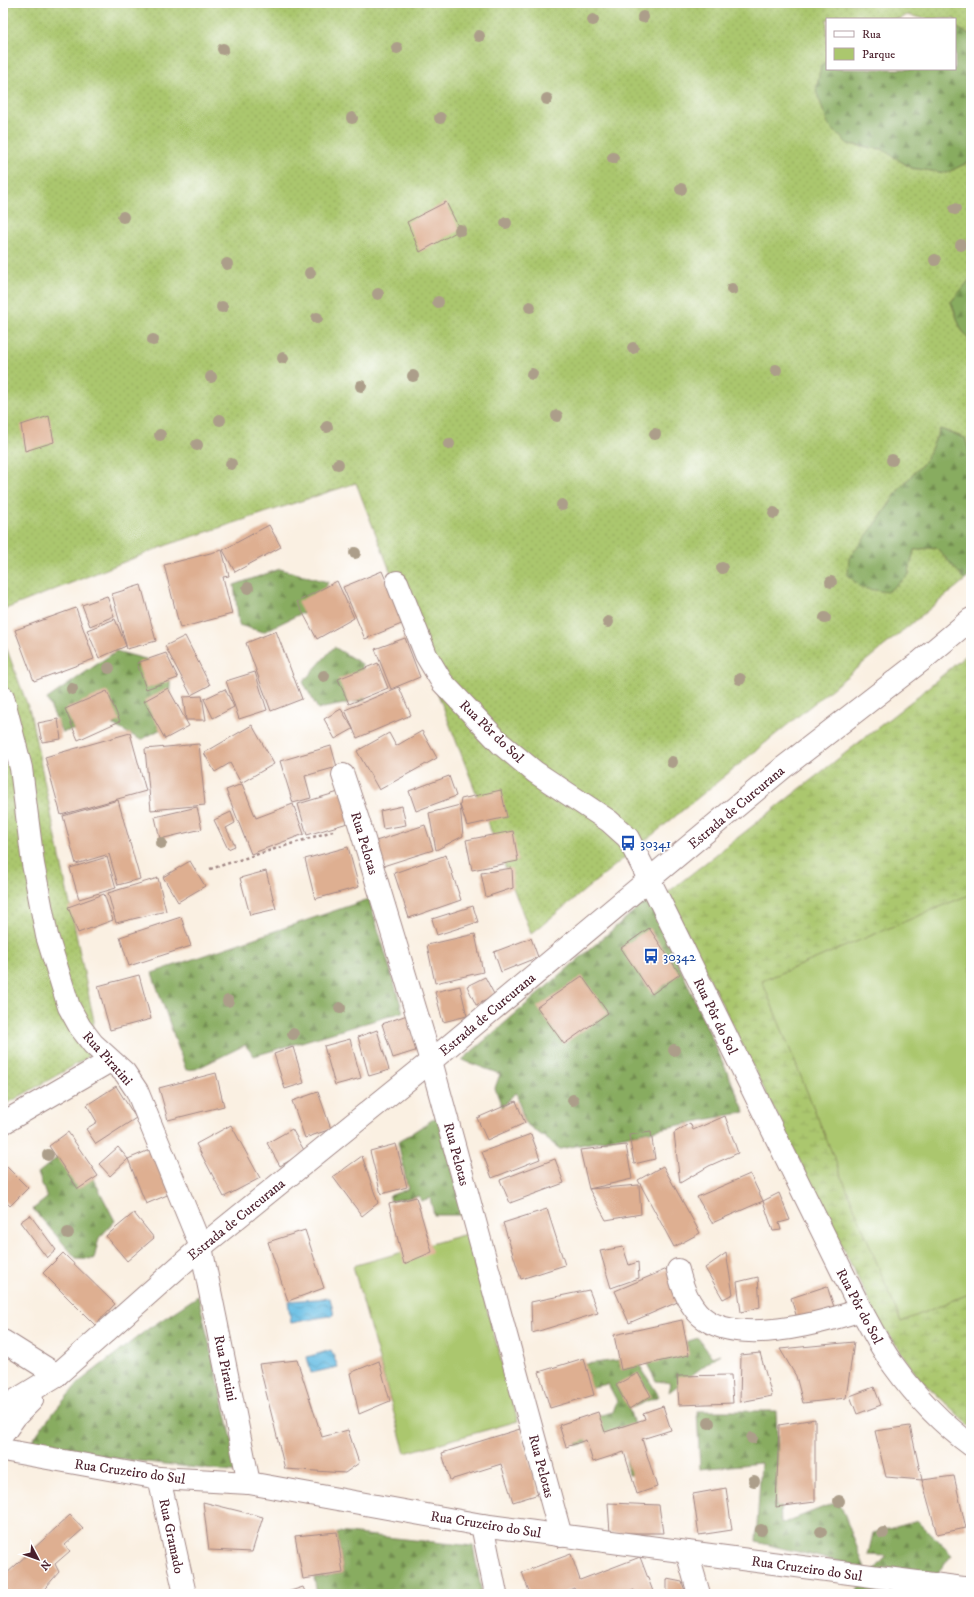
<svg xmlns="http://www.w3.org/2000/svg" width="974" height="1597" font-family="'IM FELL DW Pica',serif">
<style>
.grass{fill:url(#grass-dots);stroke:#7a734c}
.forest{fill:url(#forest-firs);stroke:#696646}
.wetland{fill:url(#wetland-marsh);stroke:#7a734c}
.park{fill:#abc76e;stroke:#7a734c}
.water{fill:url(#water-waves);stroke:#596e88}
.building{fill:#deaf91}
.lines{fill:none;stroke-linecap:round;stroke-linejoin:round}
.minor-casing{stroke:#a28886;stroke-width:24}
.secondary-casing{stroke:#a28886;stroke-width:24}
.primary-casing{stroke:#a28886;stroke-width:24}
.path{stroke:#a28886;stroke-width:2.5;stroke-dasharray:3 3;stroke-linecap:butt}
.minor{stroke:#fff;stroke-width:22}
.secondary{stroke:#fff;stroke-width:22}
.primary{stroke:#fff;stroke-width:22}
.tree{fill:#ac9e8a}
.labels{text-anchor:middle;stroke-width:3;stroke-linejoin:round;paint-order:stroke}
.street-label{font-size:14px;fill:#4a1f2b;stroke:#fff}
.transit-label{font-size:14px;fill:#164399;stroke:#fff;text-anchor:start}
</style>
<defs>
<pattern id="grass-dots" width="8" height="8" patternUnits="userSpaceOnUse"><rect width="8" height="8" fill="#abc76e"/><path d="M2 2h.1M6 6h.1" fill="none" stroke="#95aa5f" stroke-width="1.8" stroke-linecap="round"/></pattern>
<pattern id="forest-firs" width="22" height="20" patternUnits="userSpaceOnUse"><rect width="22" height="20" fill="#88ac61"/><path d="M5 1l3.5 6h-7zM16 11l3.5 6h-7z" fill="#718b50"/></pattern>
<pattern id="wetland-marsh" width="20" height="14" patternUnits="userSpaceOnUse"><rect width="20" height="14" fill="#abc76e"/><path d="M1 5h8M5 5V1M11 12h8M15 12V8" fill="none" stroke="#95aa5f"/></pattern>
<pattern id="water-waves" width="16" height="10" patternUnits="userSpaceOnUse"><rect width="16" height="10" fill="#68bee4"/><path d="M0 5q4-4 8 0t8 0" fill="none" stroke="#589ab9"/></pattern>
</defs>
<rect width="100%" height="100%" fill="#fff"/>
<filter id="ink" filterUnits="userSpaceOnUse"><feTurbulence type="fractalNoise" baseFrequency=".025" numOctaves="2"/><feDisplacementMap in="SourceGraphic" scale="8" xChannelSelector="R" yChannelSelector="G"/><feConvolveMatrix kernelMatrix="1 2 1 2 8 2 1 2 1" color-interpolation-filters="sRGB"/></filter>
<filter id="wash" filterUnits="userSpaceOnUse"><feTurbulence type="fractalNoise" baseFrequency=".012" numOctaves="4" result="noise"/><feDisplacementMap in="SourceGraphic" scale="16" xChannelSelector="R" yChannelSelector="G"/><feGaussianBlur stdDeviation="0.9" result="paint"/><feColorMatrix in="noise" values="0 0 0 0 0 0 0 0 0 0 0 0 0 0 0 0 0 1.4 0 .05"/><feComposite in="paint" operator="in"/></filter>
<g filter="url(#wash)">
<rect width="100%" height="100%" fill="#faf0e2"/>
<g class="grass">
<path d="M3,3h968v32l-16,-8v-8h-28l-20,-4 -7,4h-73v41l-6,6 27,78 34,5 29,19 35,5 25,-12v117l-20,24 10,27 10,12v115l-6,-18 -25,-9 -14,31 -26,28 -22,33 30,55 6,-26 22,-3 29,33 -434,354 -175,-451 -189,62 -164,65z"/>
<path d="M3,639l27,73 64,309 -7,37 -84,48z"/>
</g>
<g class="forest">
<path d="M955,27l16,8v126l-25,12 -35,-5 -29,-19 -34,-5 -19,-18 -13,-35 5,-25 6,-6v9h128z"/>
<path d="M971,278v63l-10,-12 -10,-27z"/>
<path d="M940,429l25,9 6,18v119l-6,5 -29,-33 -22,3 -6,26 -21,16 -26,-4 -13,-13 1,-17 29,-37 22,-33 26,-28z"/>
<path d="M280,569l48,13 -10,25 -18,7 -37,18 -24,-7 -5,-40z"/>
<path d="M334,647l28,17 3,36 -47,9 -15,-27z"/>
<path d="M116,651l55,15 -3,59 -27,15 -32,-17 -47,9 -15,-33z"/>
<path d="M649,898l96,214 -185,37 -35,-26 -9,-31 -14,15 -7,-19 5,-14 -38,-14z"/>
<path d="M369,899l34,113 -149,44 -9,-11 -49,24 -10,1 -34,-97z"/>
<path d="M438,1116l26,99h-30l-4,-17 -9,3 -2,-5 -28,5 -2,-5 19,-7 -10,-47z"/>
<path d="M75,1143l40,78 -16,17 -5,21 -18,-1 -43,-49 14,-11 -9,-25z"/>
<path d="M198,1296l42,177 -135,-16 -75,-13 14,-20 35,-42 69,-53z"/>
<path d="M698,1338l14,19 8,-3 -51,38 2,-9 -15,-2 -13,-25z"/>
<path d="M635,1358l24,38 -30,13 22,66h-23l-4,-40 -47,10 -10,-21 46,-12 4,-11 -9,-17 -41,8 -6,-25z"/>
<path d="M697,1411h79l5,113 58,-23 26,67 -109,-26 5,-79 -61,6z"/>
<path d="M918,1521l34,34 -29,35 5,4h-67l-4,-5 30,-33 -19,-1 5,-22z"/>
<path d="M337,1532l136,14 9,48h-165l-3,-16 29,-5z"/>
</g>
<path class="wetland" d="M971,651v776l-53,-50 -40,-58 -211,-426 246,-193z"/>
<g class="park">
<path d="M971,894v399l-70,29 -139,-341z"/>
<path d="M466,1234l52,187 -113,32 -52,-187z"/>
</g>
<g class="water">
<path d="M330,1298l4,17 -43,8 -3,-22z"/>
<path d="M331,1350l7,17 -27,6 -4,-16z"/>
</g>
<g id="blocks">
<g class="building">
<path d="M446,202l14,28 -40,22 -13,-30z"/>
<path d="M49,416l5,26 -29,9 -4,-26z"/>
<path d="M269,525l12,22 -46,25 -12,-22z"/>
<path d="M222,550l7,26 -6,1 9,37 -52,14 -16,-63z"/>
<path d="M382,571l22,52 -39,16 -22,-52z"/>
<path d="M337,581l17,37 -37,21 -20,-37z"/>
<path d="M141,585l15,56 -29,8 -15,-55z"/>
<path d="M107,596l7,20 -24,10 -8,-21z"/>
<path d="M76,608l18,51 -60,22 -19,-51z"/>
<path d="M115,619l11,27 -27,12 -12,-28z"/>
<path d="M276,631l26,68 -31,12 -25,-68z"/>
<path d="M185,636l25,49 -19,10 -26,-49z"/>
<path d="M405,638l15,39 -29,12 -16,-40z"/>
<path d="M166,653l12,25 -32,11 -9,-26z"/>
<path d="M378,663l10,25 -39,16 -11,-25z"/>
<path d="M255,672l12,38 -28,9 -13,-38z"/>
<path d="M399,687l12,28 -54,23 -12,-28z"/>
<path d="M168,688l21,38 -24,13 -21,-38z"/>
<path d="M225,689l9,18 -21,11 -9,-19z"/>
<path d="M107,691l13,30 -42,19 -13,-31z"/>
<path d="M202,696l4,24h-20l-3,-23z"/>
<path d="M341,709l12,20 -18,10 -11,-20z"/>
<path d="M58,719l3,20 -19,3 -4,-19z"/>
<path d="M252,725l22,39 -33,19 -11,-20 -15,9 -11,-19z"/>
<path d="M422,731l15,27 -58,32 -22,-39 32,-18 7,13z"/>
<path d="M130,733l16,58 -85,24 -16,-58z"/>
<path d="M199,744l6,61 -54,5 -6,-61z"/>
<path d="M331,746l6,21 -32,9 6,22 -18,5 -13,-42z"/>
<path d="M449,776l7,20 -40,15 -7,-20z"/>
<path d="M242,784l14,34 37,-14 11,30 -53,20 -25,-64z"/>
<path d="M501,790l6,27 -40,9 -7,-21 3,31 -27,14 -7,-37 31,-8 1,-6z"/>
<path d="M342,791l9,31 -44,13 -9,-31z"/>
<path d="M118,800l22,79 -22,6 -9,-31 -33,10 -13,-48z"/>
<path d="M402,806l4,19 -23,4 -3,-18z"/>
<path d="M197,807l5,22 -42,10 -5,-22z"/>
<path d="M231,812l4,11 -9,5 9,18 -7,3 -14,-29z"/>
<path d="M425,825l8,25 -53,17 -7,-25z"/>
<path d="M513,831l5,30 -46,9 -6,-30z"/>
<path d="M348,847l11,40 -44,12 -10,-40z"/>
<path d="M446,855l15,45 -52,18 -15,-45z"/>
<path d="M107,857l9,31 -37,11 -9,-31z"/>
<path d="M190,861l15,25 -27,16 -15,-25z"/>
<path d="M512,868l1,20 -27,9 -5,-24z"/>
<path d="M266,871l10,38 -26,6 -10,-37z"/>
<path d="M158,878l8,33 -50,12 -8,-30z"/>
<path d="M104,894l9,26 -35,13 -10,-26z"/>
<path d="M473,906l5,16 -41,13 -5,-16z"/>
<path d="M181,917l10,29 -62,20 -9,-29z"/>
<path d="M649,928l31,46 -28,20 -31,-46z"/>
<path d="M475,934l8,38 -48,11 -8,-38z"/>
<path d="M531,938l7,19 -37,15 -7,-20z"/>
<path d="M139,975l12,44 -41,11 -12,-44z"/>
<path d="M582,976l26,37 -44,31 -27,-37z"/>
<path d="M485,977l10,19 -19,9 -9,-19z"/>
<path d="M460,986l7,30 -24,6 -8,-30z"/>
<path d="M407,1015l11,35 -25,8 -11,-34z"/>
<path d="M377,1030l12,40 -20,6 -11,-39z"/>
<path d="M350,1039l11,39 -26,7 -11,-39z"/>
<path d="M293,1047l11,36 -19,6 -11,-35z"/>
<path d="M216,1073l8,33 -56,14 -9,-32z"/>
<path d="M116,1086l20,32 -40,26 -10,-15 11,-7 -10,-17z"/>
<path d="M318,1092l13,37 -26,9 -13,-37z"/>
<path d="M516,1101l9,22 -38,17 -10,-22z"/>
<path d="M725,1116l13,37 -29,13 -29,17 -6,-50 16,-10 3,7z"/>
<path d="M231,1125l29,53 -36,19 -28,-53z"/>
<path d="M292,1129l13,23 -25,14 -13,-23z"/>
<path d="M68,1132l30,44 -20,13 -29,-43z"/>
<path d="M651,1132l4,27 -21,5 -5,-29z"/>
<path d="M531,1134l9,25 -48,19 -10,-26z"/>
<path d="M396,1144l11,43 -26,7 -11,-43z"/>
<path d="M626,1145l6,34 -43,10 -9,-39z"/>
<path d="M118,1147l10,12 -18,17 -11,-12z"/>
<path d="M154,1148l18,45 -26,11 -18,-45z"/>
<path d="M362,1156l16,47 -16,13 -29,-39z"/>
<path d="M555,1159l9,24 -54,20 -10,-23z"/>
<path d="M3,1163l25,25 -18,18 -7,-7z"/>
<path d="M663,1166l37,67 -26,14 -36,-67z"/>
<path d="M750,1174l13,27 -51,22 -15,-26z"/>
<path d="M639,1185l2,29 -35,6 -17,-31z"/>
<path d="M779,1193l11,27 -11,3 2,7 -8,1 -10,-30z"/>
<path d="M416,1197l16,55 -28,12 -15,-60z"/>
<path d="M547,1209l18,56 -44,14 -18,-56z"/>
<path d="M134,1213l20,25 -27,23 -21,-25z"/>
<path d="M30,1215l26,35 -9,8 -27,-36z"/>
<path d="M305,1230l19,58 -36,13 -20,-59z"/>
<path d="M623,1247l6,18 9,-3 1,16 -28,10 -11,-37z"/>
<path d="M63,1253l52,51 -20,21 -52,-52z"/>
<path d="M726,1253l7,41 -10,5 -18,-31z"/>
<path d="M667,1269l13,32 -51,22 -14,-32z"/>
<path d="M758,1277l2,30 -19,5 -4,-30z"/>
<path d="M827,1286l9,27 -37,12 -8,-27z"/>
<path d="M589,1290l9,23 -66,20 -1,-31z"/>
<path d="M682,1320l7,35 -68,15 -7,-35z"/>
<path d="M854,1342l-8,56 -43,5 -7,-27 -16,-27z"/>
<path d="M760,1353l12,43 -32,6 1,-47z"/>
<path d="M584,1358l10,37 -44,13 -11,-36z"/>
<path d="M297,1360l25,77 26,-7 11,33 -14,10 -60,-4 -26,-105z"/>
<path d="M379,1361l11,40 -31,13 -9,-41z"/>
<path d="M638,1373l13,23 -22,13 -13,-24z"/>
<path d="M731,1375l2,28 -54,2 -2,-29z"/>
<path d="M874,1387l7,18 -24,9 -7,-18z"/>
<path d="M663,1406l8,24 -29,9 15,48 -20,7 -13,-42 -31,10 -7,-22 -20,7 -7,-22 39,-13 7,20 40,-13 -2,-6z"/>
<path d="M815,1419v83l-39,5 3,-82z"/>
<path d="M910,1426l12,54 32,-4 12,52 -29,6 -15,-54 -36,-3 -11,-46z"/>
<path d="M520,1429l19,65 -26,8 -12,-38 -51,16 -8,-27z"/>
<path d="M726,1488l6,42 -33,5 -6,-41z"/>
<path d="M203,1502l60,15 -11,35 -43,-2z"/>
<path d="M608,1503l51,2 4,28h-53z"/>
<path d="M70,1515l13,14 -18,16 5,6 -15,13 4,8 -19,22h-37l1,-18z"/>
<path d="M337,1532l6,41 -40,6 -8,-43z"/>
<path d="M571,1554l9,26 60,-23 14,37h-19l-1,-4 -10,4h-48l-2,-6 -14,6h-30l-8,-22z"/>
<path d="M667,1579l15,3 4,12h-19z"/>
<path d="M303,1587l3,7h-25z"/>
</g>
</g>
</g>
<g filter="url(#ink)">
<use href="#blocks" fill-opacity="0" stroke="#a28886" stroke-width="1"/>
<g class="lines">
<g class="minor-casing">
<g id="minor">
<path d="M397,582l29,73 16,27 59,62 34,28 74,49 19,17 21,41"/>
<path d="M3,697l18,71 12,96 14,72 22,71 11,20 13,17 32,29 12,18 64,156 48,236"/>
<path d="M343,775l16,48 72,238 130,475"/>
<path d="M3,1123l107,-62"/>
<path d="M678,1270c4,17 10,34 23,46 35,31 120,7 160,-6"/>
<path d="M3,1450l156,28 90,5 233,42 489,64"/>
<path d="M159,1478l26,116"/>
<path d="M482,1525l14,69"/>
<path d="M687,1552l12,42"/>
</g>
</g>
<g class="secondary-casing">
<path id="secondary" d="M649,879l212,431c11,19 20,39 33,56 21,29 48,58 77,79"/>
</g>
<g class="primary-casing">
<g id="primary">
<path d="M3,1341l54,34"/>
<path d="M3,1408l54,-33 144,-128 230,-186 353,-294 137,-106 50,-42"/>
<path d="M3,1434l12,-17 17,-17"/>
</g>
</g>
<path class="path" d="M210,869l126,-39"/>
<use href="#minor" class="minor"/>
<use href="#secondary" class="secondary"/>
<use href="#primary" class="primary"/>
</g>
<g class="tree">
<circle cx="643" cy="17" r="6"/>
<circle cx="593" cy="20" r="6"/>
<circle cx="479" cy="36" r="6"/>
<circle cx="397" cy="48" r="6"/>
<circle cx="223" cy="49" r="6"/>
<circle cx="547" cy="99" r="6"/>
<circle cx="352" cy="118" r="6"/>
<circle cx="440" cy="118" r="6"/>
<circle cx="613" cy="158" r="6"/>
<circle cx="681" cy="189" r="6"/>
<circle cx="955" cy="209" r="6"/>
<circle cx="123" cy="217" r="6"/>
<circle cx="506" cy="223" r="6"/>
<circle cx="460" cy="230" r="6"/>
<circle cx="961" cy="245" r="6"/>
<circle cx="935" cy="260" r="6"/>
<circle cx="227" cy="264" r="6"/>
<circle cx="310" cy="273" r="6"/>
<circle cx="732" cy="289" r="6"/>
<circle cx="378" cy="294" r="6"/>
<circle cx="438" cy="302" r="6"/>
<circle cx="222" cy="307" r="6"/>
<circle cx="530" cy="307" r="6"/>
<circle cx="317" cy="318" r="6"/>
<circle cx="153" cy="340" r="6"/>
<circle cx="633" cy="348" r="6"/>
<circle cx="283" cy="358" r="6"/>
<circle cx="776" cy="370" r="6"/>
<circle cx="532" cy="374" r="6"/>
<circle cx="413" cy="376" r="6"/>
<circle cx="211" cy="377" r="6"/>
<circle cx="361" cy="386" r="6"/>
<circle cx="557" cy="416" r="6"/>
<circle cx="220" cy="420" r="6"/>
<circle cx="327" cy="427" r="6"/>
<circle cx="655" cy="434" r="6"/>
<circle cx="160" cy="435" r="6"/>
<circle cx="449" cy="444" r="6"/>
<circle cx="197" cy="445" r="6"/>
<circle cx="892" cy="460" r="6"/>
<circle cx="231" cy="464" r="6"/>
<circle cx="338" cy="464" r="6"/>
<circle cx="562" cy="505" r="6"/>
<circle cx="774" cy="513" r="6"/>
<circle cx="355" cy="553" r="6"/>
<circle cx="722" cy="568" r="6"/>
<circle cx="831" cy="582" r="6"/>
<circle cx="248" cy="588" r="6"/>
<circle cx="825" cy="618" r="6"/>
<circle cx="608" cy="622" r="6"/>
<circle cx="109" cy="668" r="6"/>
<circle cx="324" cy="676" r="6"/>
<circle cx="740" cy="679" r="6"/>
<circle cx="72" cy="689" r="6"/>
<circle cx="672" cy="762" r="6"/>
<circle cx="161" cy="843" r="6"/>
<circle cx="228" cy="1001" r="6"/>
<circle cx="340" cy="1008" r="6"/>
<circle cx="293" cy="1034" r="6"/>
<circle cx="674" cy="1050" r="6"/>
<circle cx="573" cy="1100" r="6"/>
<circle cx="48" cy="1155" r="6"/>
<circle cx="68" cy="1233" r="6"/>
<circle cx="709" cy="1423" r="6"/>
<circle cx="752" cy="1438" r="6"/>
<circle cx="754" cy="1481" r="6"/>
<circle cx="839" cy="1501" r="6"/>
<circle cx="761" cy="1530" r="6"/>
<circle cx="821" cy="1532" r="6"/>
<circle cx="883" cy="1533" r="6"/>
</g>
</g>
<defs>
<g id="bus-bare" transform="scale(1.2)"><path d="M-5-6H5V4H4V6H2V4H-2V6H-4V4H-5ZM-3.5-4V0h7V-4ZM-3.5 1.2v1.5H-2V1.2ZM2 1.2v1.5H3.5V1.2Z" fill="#1a4fb4" stroke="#fff" stroke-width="2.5" paint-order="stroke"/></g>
</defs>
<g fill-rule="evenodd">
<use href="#bus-bare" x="628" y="843"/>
<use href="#bus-bare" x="651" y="956"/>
</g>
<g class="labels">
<g class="street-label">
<text transform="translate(492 731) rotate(44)" y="5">Rua Pôr do Sol</text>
<text transform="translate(736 807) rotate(-40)" y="5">Estrada de Curcurana</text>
<text transform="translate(365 843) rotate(73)" y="5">Rua Pelotas</text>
<text transform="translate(487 1014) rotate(-40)" y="5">Estrada de Curcurana</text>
<text transform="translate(716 1016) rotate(64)" y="5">Rua Pôr do Sol</text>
<text transform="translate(108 1058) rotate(48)" y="5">Rua Piratini</text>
<text transform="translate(457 1154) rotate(75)" y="5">Rua Pelotas</text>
<text transform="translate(236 1219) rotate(-39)" y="5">Estrada de Curcurana</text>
<text transform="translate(860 1306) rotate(62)" y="5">Rua Pôr do Sol</text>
<text transform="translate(226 1368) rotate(78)" y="5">Rua Piratini</text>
<text transform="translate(542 1466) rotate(75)" y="5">Rua Pelotas</text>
<text transform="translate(130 1471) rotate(8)" y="5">Rua Cruzeiro do Sul</text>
<text transform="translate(486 1524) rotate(9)" y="5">Rua Cruzeiro do Sul</text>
<text transform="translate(172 1536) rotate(78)" y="5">Rua Gramado</text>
<text transform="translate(807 1568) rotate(8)" y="5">Rua Cruzeiro do Sul</text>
</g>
<g class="transit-label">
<text x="640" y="848">30341</text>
<text x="663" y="961">30342</text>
</g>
</g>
<rect width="974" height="1597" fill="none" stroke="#fff" stroke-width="16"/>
<rect x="826" y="18" width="130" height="52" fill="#ffffff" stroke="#b7a5aa"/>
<rect x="834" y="31" width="20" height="6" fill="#ffffff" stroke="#b7a5aa"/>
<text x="862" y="38" font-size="12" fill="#4a1f2b">Rua</text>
<rect x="834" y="48" width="20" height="12" fill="#abc76e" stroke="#b7a5aa"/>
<text x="862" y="58" font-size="12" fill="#4a1f2b">Parque</text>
<g transform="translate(38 1559) rotate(131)" stroke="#ffffff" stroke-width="3" paint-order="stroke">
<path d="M0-3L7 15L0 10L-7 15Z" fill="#4a1f2b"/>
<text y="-6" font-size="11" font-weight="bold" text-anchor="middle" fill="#4a1f2b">N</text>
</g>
</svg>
